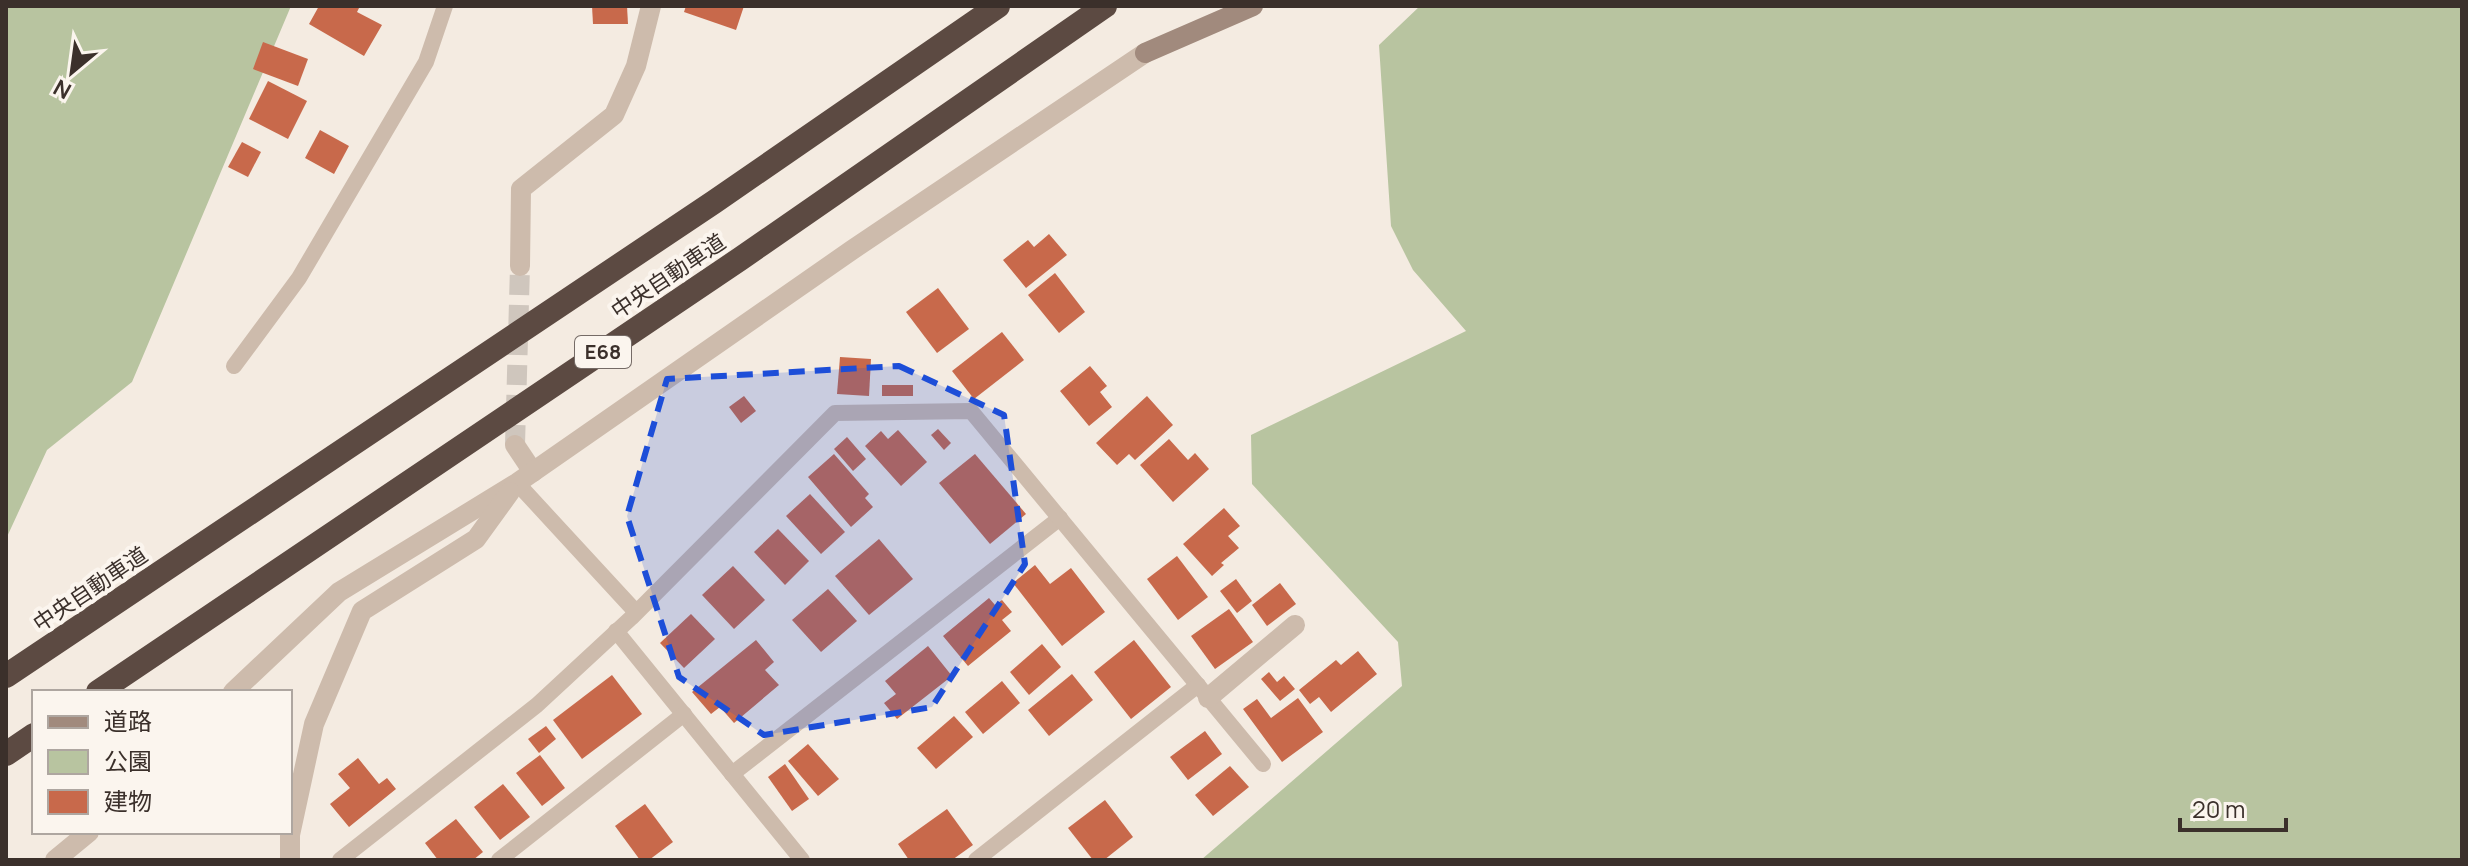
<svg xmlns="http://www.w3.org/2000/svg" width="2468" height="866" font-family="Manrope,'Noto Sans JP',sans-serif">
<style>
.green{fill:#b8c4a0}
.building{fill:#c8694b}
.lines{fill:none;stroke-linecap:round;stroke-linejoin:round}
.street-tunnel{stroke:#cfc6bd;stroke-width:20;stroke-dasharray:20 10;stroke-linecap:butt}
.lane{stroke:#cdbbac;stroke-width:16}
.street{stroke:#cdbbac;stroke-width:20}
.secondary{stroke:#a18a7d;stroke-width:20}
.highway{stroke:#5c4a42;stroke-width:24}
.marked{fill:#1d4ed8;fill-opacity:0.2;stroke:#1d4ed8;stroke-width:6;stroke-dasharray:16 10;stroke-linejoin:round}
.labels{text-anchor:middle;stroke-width:8;stroke-linejoin:round;paint-order:stroke}
.shield{fill:#fbf5ee;stroke:#756b66;stroke-width:2}
.shield-label{font-size:20px;font-weight:bold;fill:#3b302b}
.street-label{font-size:22px;fill:#3b302b;stroke:#fbf5ee}
</style>
<rect width="100%" height="100%" fill="#f4ebe1"/>
<g class="green">
<path d="M6,6h285l-159,376 -85,68 -41,89z"/>
<path d="M1420,6h1042v854h-1261l201,-174 -4,-44 -146,-158 -1,-49 215,-104 -53,-61 -22,-44 -12,-181z"/>
</g>
<g class="building">
<path d="M319,6h41l-3,6 25,13 -18,31 -55,-32z"/>
<path d="M592,6h35l1,18h-35z"/>
<path d="M686,6h58l-8,24 -52,-18z"/>
<path d="M263,42l45,17 -10,27 -45,-17z"/>
<path d="M268,81l39,20 -19,38 -39,-20z"/>
<path d="M320,130l29,16 -15,28 -29,-16z"/>
<path d="M242,142l19,10 -13,25 -20,-10z"/>
<path d="M1049,234l18,21 -41,33 -23,-28 25,-20 6,7z"/>
<path d="M1055,273l30,39 -26,21 -31,-38z"/>
<path d="M938,288l31,41 -32,24 -31,-41z"/>
<path d="M1002,332l22,28 -50,39 -22,-28z"/>
<path d="M840,357l31,2 -2,37 -32,-2z"/>
<path d="M1090,366l17,20 -7,6 12,15 -23,19 -29,-35z"/>
<rect x="882" y="385" width="31" height="11"/>
<path d="M744,396l12,15 -15,12 -12,-16z"/>
<path d="M1147,396l26,29 -38,35 -6,-6 -12,11 -21,-22z"/>
<path d="M938,429l13,14 -7,7 -13,-15z"/>
<path d="M898,430l29,32 -26,24 -36,-40 16,-15 7,8z"/>
<path d="M847,437l19,22 -13,12 -19,-22z"/>
<path d="M1169,439l19,21 7,-7 14,16 -36,33 -33,-37z"/>
<path d="M834,454l35,40 -4,4 8,9 -22,20 -43,-50z"/>
<path d="M975,454l51,60 -36,30 -51,-61z"/>
<path d="M810,494l35,38 -24,22 -35,-38z"/>
<path d="M1224,508l16,18 -12,10 11,12 -18,15 3,2 -12,11 -29,-32z"/>
<path d="M778,529l31,32 -24,24 -31,-33z"/>
<path d="M879,539l34,40 -44,36 -34,-39z"/>
<path d="M1177,556l31,41 -30,23 -31,-41z"/>
<path d="M1035,565l15,19 21,-16 34,44 -43,34 -49,-63z"/>
<path d="M733,566l32,34 -31,29 -32,-34z"/>
<path d="M1236,579l16,22 -15,12 -17,-22z"/>
<path d="M1280,583l16,21 -29,22 -15,-21z"/>
<path d="M828,589l29,32 -36,31 -29,-32z"/>
<path d="M989,598l6,7 7,-5 10,12 -10,8 9,11 -43,35 -25,-30z"/>
<path d="M1229,609l24,33 -38,27 -24,-33z"/>
<path d="M691,614l24,25 -31,29 -24,-25z"/>
<path d="M756,640l18,22 -9,8 14,15 -45,38 -14,-16 -9,7 -19,-22z"/>
<path d="M1134,640l37,47 -40,32 -37,-47z"/>
<path d="M1042,644l19,23 -32,28 -19,-23z"/>
<path d="M928,646l24,30 -55,43 -13,-16 12,-9 -11,-13z"/>
<path d="M1358,651l19,23 -46,38 -12,-15 -9,7 -11,-14 37,-30 5,5z"/>
<path d="M1269,672l8,10 7,-6 11,13 -15,12 -19,-22z"/>
<path d="M1072,674l21,26 -44,36 -21,-26z"/>
<path d="M612,675l30,39 -60,45 -29,-39z"/>
<path d="M1002,681l18,22 -37,31 -18,-22z"/>
<path d="M1298,698l25,34 -41,30 -39,-53 14,-10 14,19z"/>
<path d="M954,716l19,21 -37,32 -19,-21z"/>
<path d="M546,726l10,13 -17,14 -11,-14z"/>
<path d="M1205,731l17,23 -34,26 -18,-23z"/>
<path d="M808,744l31,35 -21,17 -30,-35z"/>
<path d="M540,755l25,33 -23,18 -26,-33z"/>
<path d="M358,758l21,26 8,-6 9,11 -47,38 -19,-23 20,-16 -12,-14z"/>
<path d="M785,764l24,35 -17,12 -24,-34z"/>
<path d="M1230,766l19,21 -36,29 -18,-21z"/>
<path d="M503,784l27,33 -30,23 -26,-33z"/>
<path d="M1105,800l28,37 -29,23h-11l-25,-32z"/>
<path d="M645,804l28,38 -24,18h-9l-25,-34z"/>
<path d="M947,809l26,36 -21,15h-43l-11,-16z"/>
<path d="M456,819l27,33 -10,8h-35l-13,-17z"/>
</g>
<g class="lines">
<path class="street-tunnel" d="M515,445l5,-179"/>
<g class="lane">
<path d="M234,366l65,-88 127,-216 19,-56"/>
<path d="M517,483l118,128"/>
<path d="M616,631l186,229"/>
<path d="M732,774l328,-256"/>
<path d="M340,860l197,-155 94,-87 204,-205 136,-2 292,353"/>
<path d="M499,860l185,-146"/>
<path d="M976,860l222,-175"/>
</g>
<g class="street">
<path d="M520,266l1,-77 93,-74 22,-49 15,-60"/>
<path d="M515,445l18,27"/>
<path d="M233,692l106,-100 178,-109 335,-233 293,-197"/>
<path d="M1208,698l87,-73"/>
<path d="M55,860l34,-28"/>
<path d="M290,860v-25l24,-111 48,-113 114,-72 34,-47"/>
</g>
<path class="secondary" d="M1145,53l108,-47"/>
<g class="highway">
<path d="M6,676l708,-474 284,-196"/>
<path d="M98,692l642,-433 365,-253"/>
<path d="M6,754l28,-19"/>
</g>
</g>
<path class="marked" d="M899,366l105,49 21,149 -93,143 -168,28 -85,-58 -52,-161 40,-137z"/>
<g class="labels">
<rect class="shield" x="575" y="336" width="56" height="32" rx="6"/>
<g class="shield-label">
<text x="603" y="359">E68</text>
</g>
<g class="street-label">
<text transform="translate(668 276) rotate(-34)" y="8">中央自動車道</text>
<text transform="translate(90 589) rotate(-34)" y="8">中央自動車道</text>
</g>
</g>
<rect width="2468" height="866" fill="none" stroke="#3b302b" stroke-width="16"/>
<rect x="32" y="690" width="260" height="144" fill="#fbf5ee" stroke="#aea6a0" stroke-width="2"/>
<rect x="48" y="716" width="40" height="12" fill="#a18a7d" stroke="#aea6a0" stroke-width="2"/>
<text x="104" y="730" font-size="24" fill="#3b302b">道路</text>
<rect x="48" y="750" width="40" height="24" fill="#b8c4a0" stroke="#aea6a0" stroke-width="2"/>
<text x="104" y="770" font-size="24" fill="#3b302b">公園</text>
<rect x="48" y="790" width="40" height="24" fill="#c8694b" stroke="#aea6a0" stroke-width="2"/>
<text x="104" y="810" font-size="24" fill="#3b302b">建物</text>
<g transform="translate(72 72) rotate(209)" stroke="#fbf5ee" stroke-width="6" paint-order="stroke">
<path d="M0-6L14 30L0 20L-14 30Z" fill="#3b302b"/>
<text y="-12" font-size="22" font-weight="bold" text-anchor="middle" fill="#3b302b">N</text>
</g>
<path d="M2180 818v12h106v-12" fill="none" stroke="#3b302b" stroke-width="4"/>
<text x="2192" y="818" font-size="24" fill="#3b302b" stroke="#fbf5ee" stroke-width="6" paint-order="stroke">20 m</text>
</svg>
